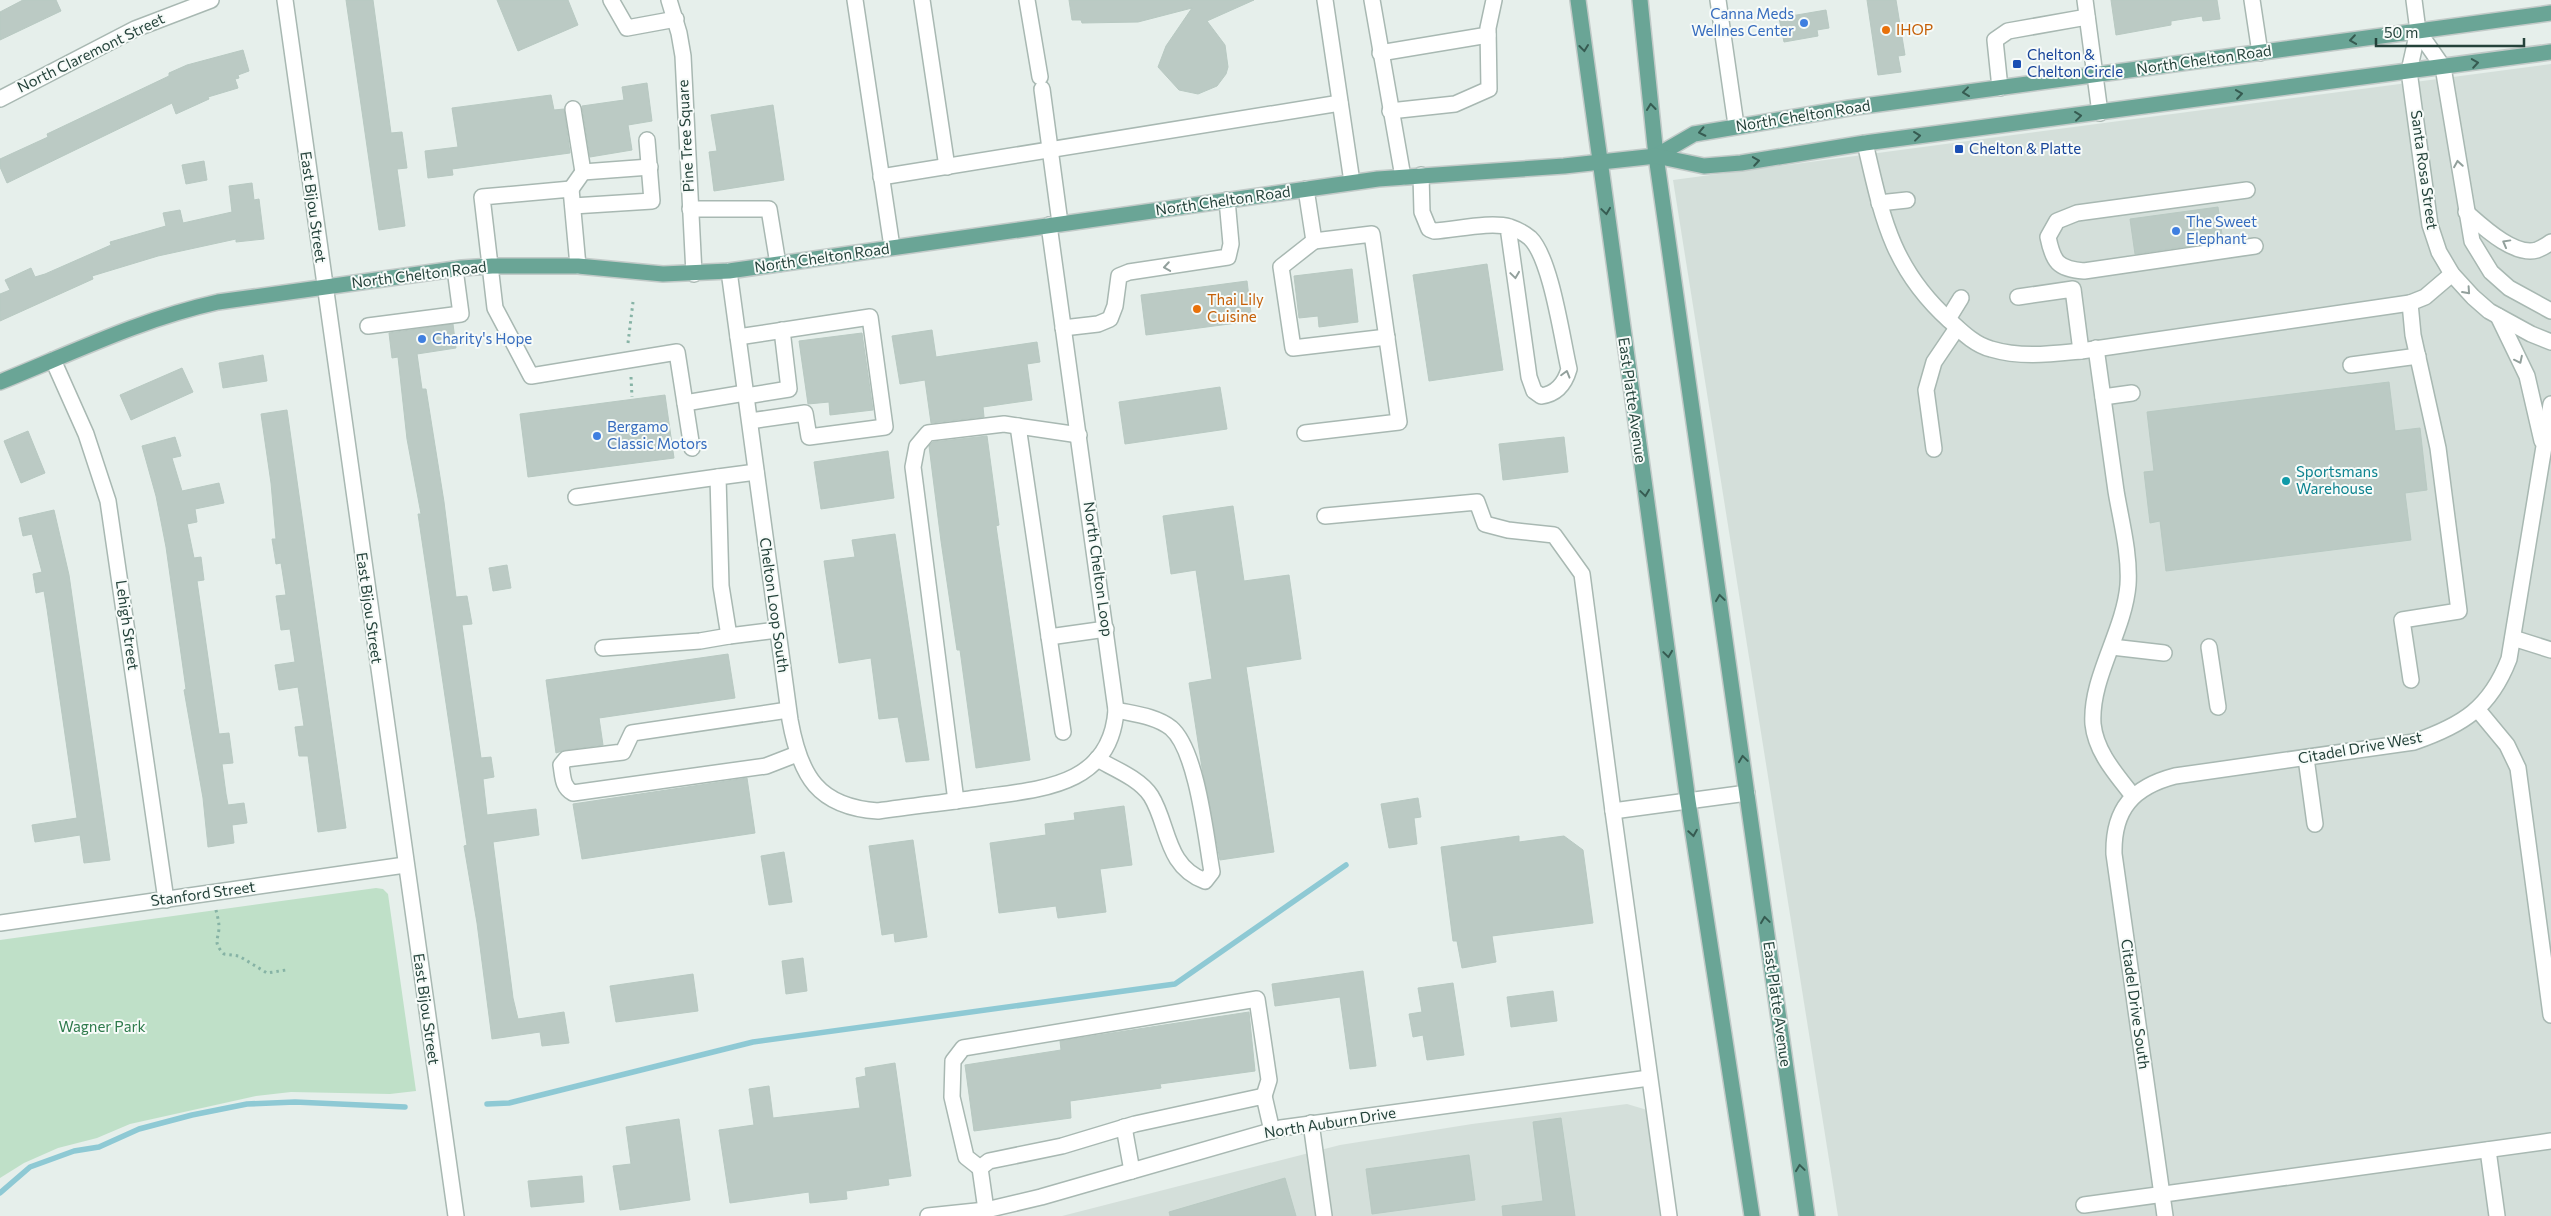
<svg xmlns="http://www.w3.org/2000/svg" width="2551" height="1216" font-family="Commissioner,sans-serif">
<style>
.built{fill:#d4dfda}
.park{fill:#bfe0c8}
.lines{fill:none;stroke-linecap:round;stroke-linejoin:round}
.stream{stroke:#8ec9d4;stroke-width:5.5}
.building{fill:#bbcac4;stroke:#b8c9c2}
.minor-casing{stroke:#a8b8b2;stroke-width:18}
.major-casing{stroke:#c2cac8;stroke-width:18}
.path{stroke:#86b3a5;stroke-width:3;stroke-dasharray:2.5 4;stroke-linecap:butt}
.minor{stroke:#fff;stroke-width:15}
.major{stroke:#6aa596;stroke-width:15}
.oneway{stroke:#365b51}
.oneway2{stroke:#92a09c}
.shop-dot{fill:#3f7fe0;stroke:#f7fbf9;stroke-width:2}
.food-dot{fill:#e8710a;stroke:#f7fbf9;stroke-width:2}
.transit-dot{fill:#1a4fb4;stroke:#f7fbf9;stroke-width:2}
.culture-dot{fill:#0f9aa8;stroke:#f7fbf9;stroke-width:2}
.labels{text-anchor:middle;stroke-width:4;stroke-linejoin:round;paint-order:stroke}
.shop-label{font-size:15px;fill:#366cbe;stroke:#f7fbf9;text-anchor:start}
.food-label{font-size:15px;fill:#c56008;stroke:#f7fbf9;text-anchor:start}
.street-label{font-size:15px;fill:#24423a;stroke:#f7fbf9}
.transit-label{font-size:15px;fill:#164399;stroke:#f7fbf9;text-anchor:start}
.culture-label{font-size:15px;fill:#0d838f;stroke:#f7fbf9;text-anchor:start}
.park-label{font-size:15px;fill:#2d7a4b;stroke:#f7fbf9}
</style>
<rect width="100%" height="100%" fill="#e6efeb"/>
<g class="built">
<path d="M2551,64v1152h-713l-165,-1036z"/>
<path d="M1627,1104l27,8 15,104h-607l278,-71 132,-21z"/>
</g>
<path class="park" d="M376,888l7,1 5,5 28,197 -26,3 -99,-2 -35,4 -126,28 -33,14 -39,10 -34,15 -24,15v-238z"/>
<g class="lines">
<g class="stream">
<path d="M487,1104l22,-1 244,-61 422,-58 171,-119"/>
<path d="M0,1193l30,-26 44,-16 25,-4 40,-18 53,-14 55,-11 48,-2 110,5"/>
</g>
</g>
<g class="building">
<path d="M23,0h33l5,11 -61,29v-28z"/>
<path d="M346,0h27l18,133 11,-1 5,36 -10,1 8,57 -26,4z"/>
<path d="M497,0h71l10,25 -60,26z"/>
<path d="M1069,0h185l-47,21 18,24 3,22 -2,7 -9,12 -19,8 -19,-4 -21,-23 8,-21 26,-38 -54,14 -56,1 -1,-3h-9z"/>
<path d="M1867,0h29l9,55 -7,1 3,16 -23,3z"/>
<path d="M2111,0h106l3,19 -17,2 -1,-5 -31,5v4l-55,10z"/>
<path d="M1826,10l3,18 -12,2 1,6 -34,6 -5,-24z"/>
<path d="M243,50l6,21 -11,4 1,3 -4,1 3,9 -30,9 1,2 -33,15 -4,-11 -165,80 -7,-16v-8l48,-22 -1,-3 122,-58v-3l18,-8z"/>
<path d="M647,83l5,38 -24,4 4,25 -42,7 -8,-51 42,-6 -2,-13z"/>
<path d="M551,95l3,15 10,-1 6,44 -118,16 1,6 -25,3 -3,-27 33,-4 -6,-39z"/>
<path d="M773,105l11,75 -70,11 -5,-39 8,-1 -6,-36z"/>
<path d="M204,161l3,19 -21,4 -4,-19z"/>
<path d="M252,183l2,17 5,-1 5,40 -28,3v-3l-78,17 -66,20 1,3 -93,42v-27l10,-4 -5,-10 26,-12 4,9 10,-3 66,-29 -1,-3 56,-16 -3,-13 17,-3 3,13 49,-11 -3,-26z"/>
<path d="M2218,207l5,34 -88,13 -5,-35z"/>
<path d="M1487,264l16,106 -74,11 -16,-106z"/>
<path d="M1352,269l6,53 -39,5 -1,-11 -19,2 -5,-42z"/>
<path d="M1247,281l5,40 -106,14 -5,-40z"/>
<path d="M453,324l3,24 -39,6 5,35h4l18,113 12,95 11,-1 5,28 -10,1 19,133 10,-1 3,20 -11,2 4,36 49,-6 3,26 -46,7 20,156 5,21 46,-7 5,31 -27,3 -2,-14 -48,7 -15,-116 -13,-77 3,-1 -49,-331h3l-14,-75 -9,-82 -6,1 -3,-25z"/>
<path d="M932,330l4,27 101,-15 3,20 -13,2 5,36 -49,7 1,10 -53,6 -6,-43 -25,4 -8,-48z"/>
<path d="M862,333l11,77 -43,5 -1,-13 -21,2 -9,-63z"/>
<path d="M263,355l4,26 -44,7 -4,-25z"/>
<path d="M182,368l11,24 -62,28 -11,-25z"/>
<path d="M2389,382l6,49 25,-3 7,62 -22,3 6,47 -245,31 -6,-50 -10,2 -6,-51 10,-1 -7,-59z"/>
<path d="M1220,387l7,42 -102,15 -6,-42z"/>
<path d="M665,395l9,63 -146,19 -8,-63z"/>
<path d="M287,410l59,418 -28,4 -10,-76h-9l-4,-29 9,-1 -6,-39 -19,3 -4,-25 20,-3 -5,-33 -9,1 -5,-34 10,-1 -5,-32 -5,1 -4,-25h4l-5,-56 -10,-69z"/>
<path d="M28,431l17,42 -24,10 -17,-42z"/>
<path d="M987,436l12,89 -3,1 34,234 -54,8 -16,-118h-3l-16,-109 -12,-95 4,-4z"/>
<path d="M175,437l6,19 -9,2 10,33 37,-8 5,20 -29,6 2,13 -10,2 7,34 7,-1 3,23 -7,1 22,153 10,-1 4,30 -11,1 4,30 2,11 16,-2 3,20 -15,2 2,18 -26,4 -5,-49 -19,-108 2,-1 -20,-142 -10,-51 -14,-50z"/>
<path d="M1564,437l4,35 -65,8 -4,-36z"/>
<path d="M888,451l6,47 -73,11 -7,-47z"/>
<path d="M1233,506l11,75 45,-6 12,84 -55,8 28,185 -54,8 -18,-92 -13,-85 23,-4 -16,-109 -25,4 -8,-58z"/>
<path d="M54,510l15,65 41,285 -26,3 -4,-28 -45,7 -3,-17 45,-7 -30,-209 -3,-18 -8,2 -3,-19 9,-2 -10,-38 -9,2 -4,-18z"/>
<path d="M895,534l34,226 -23,2 -8,-45 -19,2 -8,-61 -32,5 -15,-102 31,-4 -3,-17z"/>
<path d="M507,565l4,23 -18,3 -4,-23z"/>
<path d="M728,654l7,44 -136,20 4,27 -38,5 -9,3 -10,-73z"/>
<path d="M747,778l8,55 -173,26 -9,-55z"/>
<path d="M1418,798l3,19 -7,1 3,26 -28,4 -8,-44z"/>
<path d="M1124,806l8,59 -32,4 6,43 -48,6 -2,-12 -57,7 -9,-70 56,-8 -1,-11 30,-4 -1,-7z"/>
<path d="M1519,836v6l45,-6 19,14 10,73 -101,13 4,26 -34,6 -5,-27h-4l-12,-94z"/>
<path d="M913,840l14,97 -32,5 -1,-9 -12,2 -13,-89z"/>
<path d="M784,852l8,50 -23,3 -8,-49z"/>
<path d="M803,958l4,33 -21,3 -4,-33z"/>
<path d="M1363,971l13,95 -26,3 -10,-72 -65,9 -3,-22z"/>
<path d="M693,974l5,37 -82,11 -6,-36z"/>
<path d="M1453,983l11,72 -37,5 -4,-25 -10,2 -4,-23 13,-2 -4,-24z"/>
<path d="M1553,991l4,30 -46,6 -4,-30z"/>
<path d="M1249,1012l6,59 -95,13 1,4 -91,13 1,17 -97,13 -9,-66 96,-15 -1,-9z"/>
<path d="M895,1063l16,113 -23,3 1,6 -43,6 1,8 -37,4 -1,-11 -79,11 -11,-73 35,-5 -5,-36 20,-3 4,32 87,-10 -4,-30 10,-2 -1,-8z"/>
<path d="M1561,1118l14,98h-72l-1,-10 41,-5 -10,-79z"/>
<path d="M679,1119l11,81 -70,10 -7,-44 18,-2 -5,-37z"/>
<path d="M1469,1155l6,45 -103,14 -6,-45z"/>
<path d="M582,1176l2,26 -53,5 -3,-26z"/>
<path d="M1285,1178l11,38h-126l-1,-4z"/>
</g>
<g class="lines">
<g class="minor-casing">
<g id="minor">
<path d="M285,0l171,1216"/>
<path d="M611,0l16,28 49,-9"/>
<path d="M669,0l10,33 4,23 11,218"/>
<path d="M855,0l37,247"/>
<path d="M922,0l25,167"/>
<path d="M1027,0l13,77"/>
<path d="M1325,0l27,182"/>
<path d="M1372,0l31,177"/>
<path d="M1718,0l18,125"/>
<path d="M2085,0l15,113"/>
<path d="M2252,0l8,53"/>
<path d="M2414,0l4,31 -9,40 21,154 9,27 13,22 21,23 16,14 42,23 20,8"/>
<path d="M2418,31l25,36 29,174 19,31 18,16 42,23"/>
<path d="M1380,53l108,-18"/>
<path d="M2000,88l-5,-48 13,-9 79,-14"/>
<path d="M1042,89l18,134"/>
<path d="M0,99l135,-70 76,-29"/>
<path d="M573,109l10,63"/>
<path d="M1390,111l65,-7 34,-15 -1,-61 6,-28"/>
<path d="M1865,143c17,73 26,125 85,178 12,11 25,24 41,28 30,9 60,5 90,2l329,-48"/>
<path d="M1421,175l1,37 7,17 5,2c21,-1 56,-10 76,-4 6,2 15,7 20,11 21,20 32,101 39,131 -4,14 -12,25 -28,27l-7,-5 -5,-14 -21,-150"/>
<path d="M881,177l459,-74"/>
<path d="M571,189l12,-17 67,-5"/>
<path d="M2247,190l-170,23 -20,8 -9,16c5,25 10,32 36,34l171,-25"/>
<path d="M1879,203l28,-3"/>
<path d="M573,206l79,-5 -5,-61"/>
<path d="M690,209h79l9,55"/>
<path d="M2466,212c15,13 48,45 71,38 5,-2 10,-5 14,-8"/>
<path d="M1314,241l-33,26 12,81 94,-11"/>
<path d="M578,266l-7,-77 -89,8 13,111 36,68 146,-24 15,96"/>
<path d="M729,271l61,449c10,56 28,87 88,91 35,-5 71,-9 106,-14 59,-8 127,-12 132,-87l-67,-485"/>
<path d="M2018,297l55,-8 8,62"/>
<path d="M2498,316l29,60 15,65"/>
<path d="M1948,319l13,-21"/>
<path d="M368,326l93,-12 -6,-45"/>
<path d="M1063,328l35,-4 12,-5 5,-13 4,-30 10,-4 99,-15 3,-13 -4,-44"/>
<path d="M738,337l132,-20 15,110 -76,10 -4,-24 -55,8"/>
<path d="M2096,348c7,47 13,95 20,143 5,30 14,63 12,94 -4,47 -38,93 -35,139 3,29 24,51 40,72"/>
<path d="M53,360l33,74 22,67 58,399"/>
<path d="M2351,365l67,-9"/>
<path d="M746,396l43,-7 -7,-59"/>
<path d="M2103,397l29,-4"/>
<path d="M685,403l60,-10"/>
<path d="M1018,426l45,306"/>
<path d="M1305,433l94,-11 -27,-188 -58,7 -8,-52"/>
<path d="M1934,449l-8,-59 8,-28 23,-34"/>
<path d="M756,472l-38,5 3,109 8,50 48,-6"/>
<path d="M576,497l142,-20"/>
<path d="M1325,516l152,-14 8,22 23,6 46,5 28,39 31,237 134,-18"/>
<path d="M1049,637l57,-8"/>
<path d="M2513,638l38,12"/>
<path d="M2112,647l52,6"/>
<path d="M2209,647l9,60"/>
<path d="M603,648l97,-7 29,-5"/>
<path d="M2411,680l-9,-60 57,-9 -21,-163 -25,-113 -3,-32 15,-6 27,-23"/>
<path d="M788,710l-156,23 -9,19 -57,7 -5,6c2,11 1,22 12,28l193,-27 31,-12"/>
<path d="M2478,710l29,35 11,23 33,247"/>
<path d="M2306,758l9,66"/>
<path d="M1097,759c18,10 43,20 54,37 18,29 14,70 54,85l7,-9c-6,-34 -15,-122 -41,-144 -15,-12 -37,-14 -55,-18"/>
<path d="M956,801l-43,-334 4,-21 11,-13 76,-9 75,11"/>
<path d="M1613,811l56,405"/>
<path d="M0,923l405,-58"/>
<path d="M1311,1123l13,93"/>
<path d="M1124,1127l8,44"/>
<path d="M2488,1150l9,66"/>
<path d="M980,1168l-14,-11 -14,-60 1,-36 10,-13 294,-49 12,81 -5,16"/>
<path d="M2084,1205l467,-64"/>
<path d="M986,1210l-6,-42 9,-7 73,-15 73,-22 129,-28 8,35"/>
<path d="M928,1216l58,-6 55,-13 240,-69 368,-50"/>
<path d="M2165,1216l-51,-362c-1,-45 19,-67 61,-78l239,-34c49,-17 76,-34 95,-83l42,-255"/>
</g>
</g>
<g class="major-casing">
<g id="major">
<path d="M1578,0l110,801 64,415"/>
<path d="M1640,0l16,156 151,1060"/>
<path d="M1656,156l38,-22 155,-26 702,-95"/>
<path d="M0,382c72,-29 141,-63 218,-80l244,-34 30,-2h86l85,8 66,-3 649,-92 186,-13 92,-10 48,10 37,-3 124,-20 686,-91"/>
</g>
</g>
<g class="path">
<path d="M628,343l5,-41"/>
<path d="M631,377l1,20"/>
<path d="M216,910c1,5 3,11 3,17 0,12 -7,15 5,27l15,2 28,17 19,-3"/>
</g>
<use href="#minor" class="minor"/>
<use href="#major" class="major"/>
</g>
<defs><path id="oneway-chevron" d="M-2-3.5L2.5 0L-2 3.5" fill="none" stroke-width="1.6" stroke-linecap="round" stroke-linejoin="round" transform="scale(1.25)"/></defs>
<g class="oneway">
<use href="#oneway-chevron" transform="translate(2353 40) rotate(172)"/>
<use href="#oneway-chevron" transform="translate(1584 48) rotate(83)"/>
<use href="#oneway-chevron" transform="translate(2475 63) rotate(-9)"/>
<use href="#oneway-chevron" transform="translate(1966 92) rotate(173)"/>
<use href="#oneway-chevron" transform="translate(2239 94) rotate(-8)"/>
<use href="#oneway-chevron" transform="translate(1651 107) rotate(-96)"/>
<use href="#oneway-chevron" transform="translate(2078 116) rotate(-7)"/>
<use href="#oneway-chevron" transform="translate(1702 132) rotate(168)"/>
<use href="#oneway-chevron" transform="translate(1917 136) rotate(-7)"/>
<use href="#oneway-chevron" transform="translate(1756 161) rotate(-9)"/>
<use href="#oneway-chevron" transform="translate(1606 211) rotate(82)"/>
<use href="#oneway-chevron" transform="translate(1645 493) rotate(82)"/>
<use href="#oneway-chevron" transform="translate(1720 598) rotate(-98)"/>
<use href="#oneway-chevron" transform="translate(1668 654) rotate(82)"/>
<use href="#oneway-chevron" transform="translate(1743 759) rotate(-98)"/>
<use href="#oneway-chevron" transform="translate(1693 833) rotate(81)"/>
<use href="#oneway-chevron" transform="translate(1765 920) rotate(-98)"/>
<use href="#oneway-chevron" transform="translate(1800 1168) rotate(-98)"/>
</g>
<g class="oneway2">
<use href="#oneway-chevron" transform="translate(2458 164) rotate(-99)"/>
<use href="#oneway-chevron" transform="translate(2506 243) rotate(-151)"/>
<use href="#oneway-chevron" transform="translate(1167 267) rotate(171)"/>
<use href="#oneway-chevron" transform="translate(1515 275) rotate(82)"/>
<use href="#oneway-chevron" transform="translate(2467 291) rotate(48)"/>
<use href="#oneway-chevron" transform="translate(2519 360) rotate(64)"/>
<use href="#oneway-chevron" transform="translate(1566 374) rotate(-74)"/>
</g>
<g class="shop-dot">
<circle cx="1804" cy="23" r="5"/>
<circle cx="2176" cy="231" r="5"/>
<circle cx="422" cy="339" r="5"/>
<circle cx="597" cy="436" r="5"/>
</g>
<g class="food-dot">
<circle cx="1886" cy="30" r="5"/>
<circle cx="1197" cy="309" r="5"/>
</g>
<g class="transit-dot">
<rect x="2012" y="59" width="10" height="10" rx="2.5"/>
<rect x="1954" y="144" width="10" height="10" rx="2.5"/>
</g>
<circle class="culture-dot" cx="2286" cy="481" r="5"/>
<g class="labels">
<g class="shop-label">
<text x="1794" y="19" text-anchor="end">Canna Meds<tspan x="1794" dy="17">Wellnes Center</tspan></text>
<text x="2186" y="227">The Sweet<tspan x="2186" dy="17">Elephant</tspan></text>
<text x="432" y="344">Charity's Hope</text>
<text x="607" y="432">Bergamo<tspan x="607" dy="17">Classic Motors</tspan></text>
</g>
<g class="food-label">
<text x="1896" y="35">IHOP</text>
<text x="1207" y="305">Thai Lily<tspan x="1207" dy="17">Cuisine</tspan></text>
</g>
<g class="street-label">
<text transform="translate(91 53) rotate(-26)" y="5">North Claremont Street</text>
<text transform="translate(2204 60) rotate(-8)" y="5">North Chelton Road</text>
<text transform="translate(1803 116) rotate(-9)" y="5">North Chelton Road</text>
<text transform="translate(686 136) rotate(-93)" y="5">Pine Tree Square</text>
<text transform="translate(2424 170) rotate(82)" y="5">Santa Rosa Street</text>
<text transform="translate(1223 201) rotate(-8)" y="5">North Chelton Road</text>
<text transform="translate(313 207) rotate(82)" y="5">East Bijou Street</text>
<text transform="translate(822 258) rotate(-8)" y="5">North Chelton Road</text>
<text transform="translate(419 275) rotate(-7)" y="5">North Chelton Road</text>
<text transform="translate(1632 400) rotate(82)" y="5">East Platte Avenue</text>
<text transform="translate(1098 569) rotate(82)" y="5">North Chelton Loop</text>
<text transform="translate(774 605) rotate(82)" y="5">Chelton Loop South</text>
<text transform="translate(369 608) rotate(82)" y="5">East Bijou Street</text>
<text transform="translate(127 625) rotate(82)" y="5">Lehigh Street</text>
<text transform="translate(2360 748) rotate(-10)" y="5">Citadel Drive West</text>
<text transform="translate(203 894) rotate(-8)" y="5">Stanford Street</text>
<text transform="translate(1777 1004) rotate(82)" y="5">East Platte Avenue</text>
<text transform="translate(2135 1004) rotate(82)" y="5">Citadel Drive South</text>
<text transform="translate(426 1009) rotate(82)" y="5">East Bijou Street</text>
<text transform="translate(1330 1123) rotate(-9)" y="5">North Auburn Drive</text>
</g>
<g class="transit-label">
<text x="2027" y="60">Chelton &amp;<tspan x="2027" dy="17">Chelton Circle</tspan></text>
<text x="1969" y="154">Chelton &amp; Platte</text>
</g>
<g class="culture-label">
<text x="2296" y="477">Sportsmans<tspan x="2296" dy="17">Warehouse</tspan></text>
</g>
<g class="park-label">
<text x="102" y="1032">Wagner Park</text>
</g>
</g>
<path d="M2376 38v8h148v-8" fill="none" stroke="#24423a" stroke-width="2.5"/>
<text x="2384" y="38" font-size="15" fill="#24423a" stroke="#f7fbf9" stroke-width="4" paint-order="stroke">50 m</text>
</svg>
